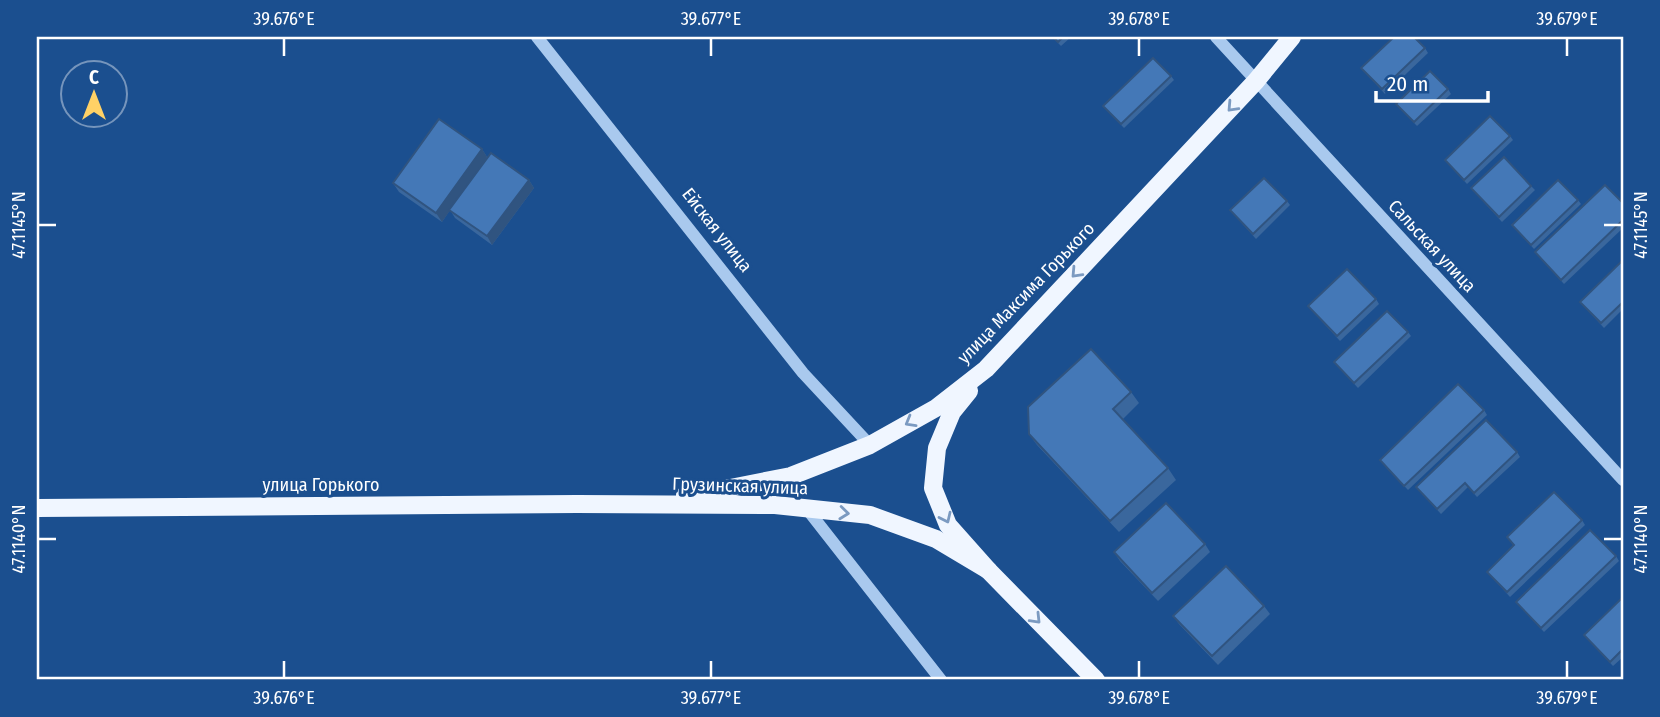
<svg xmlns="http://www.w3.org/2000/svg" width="1660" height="717" font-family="'Fira Sans Condensed',sans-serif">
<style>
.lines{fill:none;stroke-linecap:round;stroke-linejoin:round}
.minor{stroke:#a9c9ee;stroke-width:12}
.major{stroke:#f0f6ff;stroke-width:18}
.wall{fill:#3a679d}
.shaded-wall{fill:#305480}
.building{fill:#4478b7;stroke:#305480;stroke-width:2}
.oneway{stroke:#7b9ac1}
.ticks{fill:none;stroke:#fff;stroke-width:2.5}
.labels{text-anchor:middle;stroke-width:6;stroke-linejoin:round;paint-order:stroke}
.street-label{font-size:18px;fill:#fff;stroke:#1b4f8f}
.neatline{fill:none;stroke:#fff;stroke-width:2.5}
.ticks-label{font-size:18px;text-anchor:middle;fill:#fff}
</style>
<rect width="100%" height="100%" fill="#1b4f8f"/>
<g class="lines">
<g class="minor">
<path d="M537,37l266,336 67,72"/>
<path d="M1216,37l407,443"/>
<path d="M807,509l134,171"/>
</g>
<g class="major">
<path d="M969,391l-17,21 -15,36 -4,40 15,37 40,45 108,110"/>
<path d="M685,495l20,-2 86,-17 79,-31 66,-37 50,-39 270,-288 36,-44"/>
<path d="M37,508l540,-4 198,1 95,10 66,24 52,31"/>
</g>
</g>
<g class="wall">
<path d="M1052,37h19l-10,9z"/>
<path d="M1425,48l3,5 -43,41 -24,-26z"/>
<path d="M1171,76l3,4 -50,48 -21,-22z"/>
<path d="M1448,89l3,5 -34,32 -21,-22z"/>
<path d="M1510,136l3,4 -46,44 -22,-24z"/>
<path d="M482,149l5,8 42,23 5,8 -42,57 -37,-27 -5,-8 -8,12 -43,-30 -6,-9z"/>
<path d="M1531,186l4,4 -33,32 -31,-34z"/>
<path d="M1578,200l3,4 -47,45 -22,-24z"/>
<path d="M1287,201l3,4 -34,34 -26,-29z"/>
<path d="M1623,203v25l-59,56 -29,-32z"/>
<path d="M1623,260v49l-19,19 -24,-26z"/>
<path d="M1376,299l3,5 -39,37 -32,-35z"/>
<path d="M1408,332l3,4 -53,52 -24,-26z"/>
<path d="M1131,392l8,11 -17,17 46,48 8,12 -57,52 -82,-87 -8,-11z"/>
<path d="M1484,410l3,5 -79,75 -28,-30z"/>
<path d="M1517,452l3,5 -43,40 -9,-10 -27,27 -25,-27z"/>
<path d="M1582,520l3,5 -75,72 -23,-25 27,-26 -7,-9z"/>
<path d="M1205,544l5,8 -52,49 -38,-40 -6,-9z"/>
<path d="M1616,556l3,5 -75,71 -28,-30z"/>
<path d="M1623,597v60l-10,9 -29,-31z"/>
<path d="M1264,606l6,8 -52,51 -39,-41 -6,-8z"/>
</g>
<g class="shaded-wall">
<path d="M482,149l5,8 -45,65 -6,-9z"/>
<path d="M529,180l5,8 -42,57 -5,-9z"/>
</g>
<g class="building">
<path d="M1053,37h10l-5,5z"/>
<path d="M1394,37h20l11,11 -43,41 -21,-21z"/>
<path d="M1153,58l18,18 -50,48 -18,-18z"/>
<path d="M1430,71l18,18 -34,33 -18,-18z"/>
<path d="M1490,116l20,20 -46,44 -19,-20z"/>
<path d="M439,119l43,30 -46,64 -43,-30z"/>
<path d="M491,153l38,27 -42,56 -38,-26z"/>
<path d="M1504,157l27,29 -32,31 -28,-29z"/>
<path d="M1264,178l23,23 -34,33 -23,-24z"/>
<path d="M1558,180l20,20 -47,45 -19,-20z"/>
<path d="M1605,185l18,18v17l-62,60 -26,-28z"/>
<path d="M1623,260v42l-22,21 -21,-21z"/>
<path d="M1347,269l29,30 -39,37 -29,-30z"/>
<path d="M1387,311l21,21 -54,51 -20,-21z"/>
<path d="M1091,349l40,43 -18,17 55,59 -58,53 -81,-87 -1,-27z"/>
<path d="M1458,384l26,26 -80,76 -24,-26z"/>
<path d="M1486,420l31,32 -43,41 -9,-10 -28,26 -21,-22z"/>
<path d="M1554,492l28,28 -75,72 -20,-20 27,-27 -7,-8z"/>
<path d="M1166,503l39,41 -53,49 -38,-41z"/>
<path d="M1590,530l26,26 -75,72 -25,-26z"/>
<path d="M1226,566l38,40 -52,50 -39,-40z"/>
<path d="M1623,597v52l-13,13 -26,-27z"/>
</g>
<defs><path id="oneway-chevron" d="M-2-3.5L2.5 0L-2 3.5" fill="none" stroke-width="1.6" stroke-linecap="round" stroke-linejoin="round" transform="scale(1.75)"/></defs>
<g class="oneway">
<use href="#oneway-chevron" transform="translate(1232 107) rotate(133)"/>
<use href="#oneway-chevron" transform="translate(1076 273) rotate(133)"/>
<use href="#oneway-chevron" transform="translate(910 422) rotate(150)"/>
<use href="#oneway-chevron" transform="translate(844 513) rotate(6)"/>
<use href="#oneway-chevron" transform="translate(946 518) rotate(65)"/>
<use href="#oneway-chevron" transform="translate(1036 619) rotate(46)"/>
</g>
<path class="ticks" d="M284,38v18M711,38v18M1139,38v18M1567,38v18M38,225h18M1604,225h18M38,539h18M1604,539h18M284,661v17M711,661v17M1139,661v17M1567,661v17"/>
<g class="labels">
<g class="street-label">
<text transform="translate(717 230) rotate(52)" y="6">Ейская улица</text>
<text transform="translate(1432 246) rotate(47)" y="6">Сальская улица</text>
<text transform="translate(1026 293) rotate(-46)" y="6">улица Максима Горького</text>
<text x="321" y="491">улица Горького</text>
<text transform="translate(740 486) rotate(2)" y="6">Грузинская улица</text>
</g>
</g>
<rect width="1660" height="717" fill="none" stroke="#1b4f8f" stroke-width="77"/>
<g transform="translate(94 94)"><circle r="33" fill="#1b4f8f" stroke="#7695bc" stroke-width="2"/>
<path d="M0-5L12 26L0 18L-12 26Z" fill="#ffd166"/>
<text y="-10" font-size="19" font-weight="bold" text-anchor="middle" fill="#ffffff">С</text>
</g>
<path d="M1376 91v10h112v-10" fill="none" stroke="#ffffff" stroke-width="3.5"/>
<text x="1387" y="91" font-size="21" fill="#ffffff" stroke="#1b4f8f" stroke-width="5" paint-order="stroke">20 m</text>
<rect x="38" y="38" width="1584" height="640" class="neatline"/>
<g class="ticks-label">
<text x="284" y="25">39.676°E</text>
<text x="711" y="25">39.677°E</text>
<text x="1139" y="25">39.678°E</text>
<text x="1567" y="25">39.679°E</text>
<text transform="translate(19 225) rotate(-90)" y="6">47.1145°N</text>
<text transform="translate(1641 225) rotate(-90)" y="6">47.1145°N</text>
<text transform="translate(19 539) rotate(-90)" y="6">47.1140°N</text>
<text transform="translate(1641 539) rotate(-90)" y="6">47.1140°N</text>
<text x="284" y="704">39.676°E</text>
<text x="711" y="704">39.677°E</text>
<text x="1139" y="704">39.678°E</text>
<text x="1567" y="704">39.679°E</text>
</g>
</svg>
